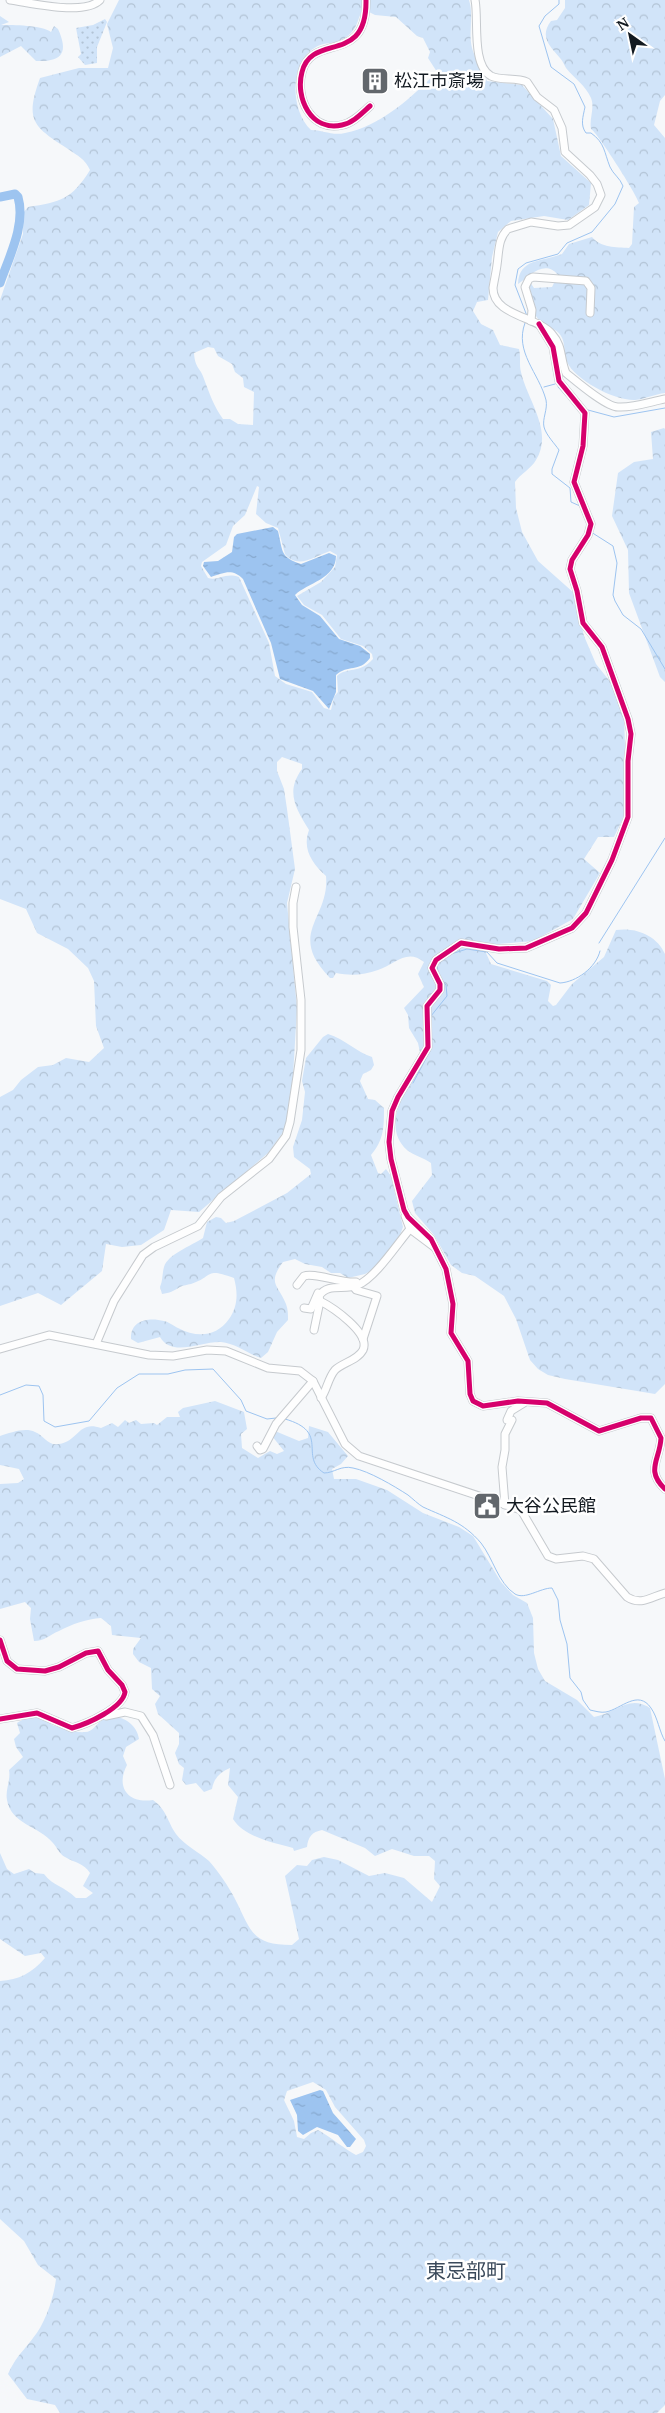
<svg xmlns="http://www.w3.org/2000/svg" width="665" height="2413" font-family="'Noto Serif','Noto Sans JP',serif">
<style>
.forest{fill:url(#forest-crowns);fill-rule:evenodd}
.park{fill:url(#park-dots)}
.water{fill:url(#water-ripples)}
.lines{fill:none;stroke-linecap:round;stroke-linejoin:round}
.stream{stroke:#9dc4f0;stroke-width:1}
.river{stroke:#9dc4f0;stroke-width:9}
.minor-casing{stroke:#c6cace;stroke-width:9}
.minor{stroke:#fefefe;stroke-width:7}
.cycleway-casing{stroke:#fff;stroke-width:8}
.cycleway{stroke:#d6006c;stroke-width:5}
.labels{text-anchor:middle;stroke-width:5;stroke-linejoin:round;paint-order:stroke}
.poi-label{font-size:18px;fill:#121920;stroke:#fff;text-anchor:start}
.quarter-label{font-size:20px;fill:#3a495a;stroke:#fff}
</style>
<defs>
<pattern id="forest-crowns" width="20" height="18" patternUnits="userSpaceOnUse" patternTransform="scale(1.25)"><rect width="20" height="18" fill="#d1e4f9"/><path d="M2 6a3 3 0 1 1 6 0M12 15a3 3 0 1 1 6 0" fill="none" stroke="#b2c3d5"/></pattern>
<pattern id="park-dots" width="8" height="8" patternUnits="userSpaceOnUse" patternTransform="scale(1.25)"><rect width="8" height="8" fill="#d1e4f9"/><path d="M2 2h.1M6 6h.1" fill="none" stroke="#b2c3d5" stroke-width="1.8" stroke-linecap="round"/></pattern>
<pattern id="water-ripples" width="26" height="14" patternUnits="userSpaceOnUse" patternTransform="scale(1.25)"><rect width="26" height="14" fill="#9dc4f0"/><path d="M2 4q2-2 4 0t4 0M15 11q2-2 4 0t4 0" fill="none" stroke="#86a8ce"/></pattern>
</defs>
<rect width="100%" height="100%" fill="#f6f8fa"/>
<g class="forest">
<path d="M119,0h350c5,16 -1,32 3,48 3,11 11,23 15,33l35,4 31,34 8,37 30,27 -2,22 -21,15 -24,-4 -33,5 -13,11 -6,25 -4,43 -11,2 -4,9 8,13 12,6 7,15 19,4c2,8 0,16 2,23 6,28 33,59 15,88 -5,9 -16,14 -21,22l1,26 6,24 16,29 36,32 10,43 12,28 20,25 8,25 3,96 -13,27h-16l-14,22 16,14 -27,46 -40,22 -47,4v8l5,11 56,17 4,4 -3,16 5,5 3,-1 16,-21 32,-27 12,-27c19,-3 41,5 49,24v430l-10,10 -90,-15 -17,-4 -10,-6 -8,-9 -14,-41 -12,-23 -29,-20 -13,-3 -11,-8 -17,-30 -19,-22 -3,-12 20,-26 -1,-12c-7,-5 -18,-8 -24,-13 -28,-26 2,-64 15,-88l-4,-19 -9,-15 -1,-13 -4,-7 20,-21 -6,-13 6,-12c-17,-14 -29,2 -46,8 -14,5 -27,6 -42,3l-3,5h-3c-44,-45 0,-59 -4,-102 -14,-13 -24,-27 -17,-46 -13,-21 -24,-38 -7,-61v-5l-20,-7 -5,5v9l7,18 3,20 8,60 -8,34 10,105 -4,68 -7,52 -18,25 -69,59 -28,-2 -7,20 -23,15 -19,2 -16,-3 -4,27 -41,34 -23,-12 -38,13v-209l13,-7 8,-10 17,-13 15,-2 13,-7 23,4 15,-14 -8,-22 -2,-45 -6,-13 -20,-19 -31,-16 -11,-24 -26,-10v-599l23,-66v-21l5,-6c33,-5 44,-8 62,-37 -5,-11 -12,-14 -22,-21 -36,-23 -43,-29 -28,-71l39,-10h29l5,-20 -6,-24zM363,9l12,6 21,2 21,19 6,2 7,14 -2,6 9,14c-25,25 -56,54 -92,61 -13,3 -22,-3 -34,-3 -21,-20 -22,-68 5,-83 13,-7 20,0 35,-14 7,-7 7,-16 12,-24zM208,347l6,1 4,8 14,8 3,8 8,6 1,9 10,5 -1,33 -15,-1 -8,-5h-7c-9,-12 -14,-27 -19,-40 -3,-11 -9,-10 -10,-26zM257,486l2,1 -3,27 10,9 12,5 7,26c13,16 30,2 45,-3l7,4 -2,12 -14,15 -24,14 7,9 18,10 19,24 22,7 9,8 1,5c-15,16 -25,7 -36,17l1,16 -4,5 -3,13 -7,-2 -12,-16 -26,-8 -11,-8 -6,-33 -30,-66c-14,-5 -20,4 -31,1l-7,-12 1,-4 24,-17 7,-19 12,-11z"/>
<path d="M565,0h100v95l-5,6 -6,24 11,13v255c-10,1 -20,6 -30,7 -20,1 -60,-20 -68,-38 -4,-9 -1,-18 -6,-26 -5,-8 -12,-8 -19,-13 -8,-6 -12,-21 -15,-31l3,-10 4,6 18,-1 6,-12c-14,-17 -30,3 -40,9 1,-26 24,-22 44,-30l7,-10 23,-7c9,11 24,10 37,11l3,-4 2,-37 5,-4c-2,-8 -42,-71 -48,-74 -2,-10 4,-21 0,-31 -5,-12 -17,-20 -25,-30 -2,-3 -3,-7 -6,-10 -10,-12 -21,-21 -9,-37l6,-1 8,-12z"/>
<path d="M0,16l9,6 -8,3c12,0 41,0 50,7l3,-6 4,3c11,24 4,33 -22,32l-15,-15 -21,11z"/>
<path d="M664,428l1,1v253l-5,-5 -31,-84 -1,-43 -16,-34 6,-43 16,-11 19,-3 -2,-27z"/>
<path d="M328,1034c17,5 28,18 44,23l2,8 -3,5 -8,4 -3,7 8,18 7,1 9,8c0,19 0,32 -13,47l7,18 3,1 5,-5 5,7 12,51 -3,8 -26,34 -9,5 -17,4 -8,-5h-9l-9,-6 -17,-3 -10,-5 -12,3c-16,22 -5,22 3,42 2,5 2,11 2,16l-11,12 -9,20 -7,6c-13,-4 -26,-15 -40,-16 -19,-1 -49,16 -61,-5l-22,6 -7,-4c-1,-19 18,-22 33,-18 5,1 10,5 14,7 19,10 38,9 51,-9 9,-13 9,-26 5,-41 -29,-11 -20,-2 -43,6 -4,1 -7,1 -11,3 -7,4 -10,6 -18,7l-2,-7c3,-7 2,-13 4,-20 4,-13 27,-21 39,-29l4,-16 9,-5 5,1 5,5 8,-2 53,-28 24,-19 -1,-5 -16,-12 -1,-10 9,-27 3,-28 -3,-11 4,-23 17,-21z"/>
<path d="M215,1401l29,11 3,17 -6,5 1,14 16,10 12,-7 7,3 7,-3 -12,-15 3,-5 24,10 9,-3 1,-12 19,6 20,24 -7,8 -9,5 2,10h22l31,11 36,23 36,14 14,9 28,46 12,13 14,8 6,15 1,35 4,16 7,12 32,19 17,17c22,-4 35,-23 56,-9l15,71v626l-8,8h-597l-5,-8 -28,-6 -19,-25c9,-19 14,-21 25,-36 12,-14 21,-41 23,-59l-18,-14 -14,-24 -24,-22v-238c19,-1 32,-8 45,-23l-4,-5 -16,3 -25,-17v-86l7,16 7,5 15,-5 6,4 9,1c9,12 20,12 32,24h10l7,-5 -10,-7 7,-13c-6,-10 -15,-10 -25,-16 -6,-3 -8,-10 -12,-14 -14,-17 -42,-19 -46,-43 -2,-10 4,-20 2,-30l14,-13 -7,-10 -2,-8 6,-6 -3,-10c6,-4 18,-10 26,-7 4,3 7,9 12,10 8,3 22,7 30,6 8,0 10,-7 16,-11 14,-11 36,1 38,18l-13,8 -3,9 4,9c-12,23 2,39 26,35 14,10 14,21 23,34 8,11 23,18 33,27 9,10 20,26 26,38 16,31 16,46 57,46l7,-6 -14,-63 12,-11 10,1 5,-6 12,-3 14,3 31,16 16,-3 19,5 28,24 8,-16 -6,-7 1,-18 -6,-5h-15l-22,-7 -17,7 -10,-8 -43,-18c-10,2 -14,7 -15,17l-13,4 -1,-3c-19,-5 -49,-11 -60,-29l5,-22 -10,-12 2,-17c-10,4 -16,10 -18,21l-8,3 -8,-9 -10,2 -4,-5 2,-12 -5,-4 -4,-11 4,-9v-11l-21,-19 -3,-10 5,-8 -8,-7 -1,-21 -12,-6 -6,-8v-5l8,-11 -29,-3 -1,-9 -10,-8c-14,1 -29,6 -42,13 -10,4 -14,10 -25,10l-4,-22 1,-11 -6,-6 -25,7v-125l18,-1 6,-4 -5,-10 -19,-4v-29c10,-3 25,-9 35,-4 10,4 12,14 24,12 20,-3 19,-24 42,-16l11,-5 6,4 7,-7 4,3 7,-3 5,4 13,-1 3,2 10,-8h13l-2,-5 5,-4zM313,2082l13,8 9,17 29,33 2,6 -3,6 -7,3c-13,-7 -24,-17 -38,-25l-7,3 -7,6 -7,-2 -3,-16 -10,-21 3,-9z"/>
</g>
<path class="park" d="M105,19l2,3 -10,25v16l-12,2 -7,-8 3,-3 -5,-26 17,-3z"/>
<g class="water">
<path d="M273,527l5,4c5,21 2,26 23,33l28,-11 7,3c0,23 -29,27 -41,39l7,10 18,11 19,23 21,7 10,8v4c-11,15 -22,6 -34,17v17l-7,17 -16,-18 -33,-12 -9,-36 -28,-64c-11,-11 -19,-6 -32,-2l-8,-11 1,-4 14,-1 14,-9 2,-15 3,-3z"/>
<path d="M320,2090l3,1 10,22 23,26 -6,8h-3l-9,-12 -21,-8 -14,8 -5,-4 -1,-16 -7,-15z"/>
</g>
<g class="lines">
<g class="stream">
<path d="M527,316l-12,-31 3,-16 8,-6 32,-9 9,-11 25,-11 23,-28 8,-18c-3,-8 -10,-12 -13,-19 -6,-15 -5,-24 -19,-34h-5c-6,-8 -3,-16 -1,-26l-11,-23 -23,-17 -12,-41 6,-10 14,-12v-4"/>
<path d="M525,323c-11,29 14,50 21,77 2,9 -4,19 -2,27 2,8 11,17 15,23l-7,19v5l18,14 1,14 9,4"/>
<path d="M544,387l11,-3"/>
<path d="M558,387l14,15"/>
<path d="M588,410l26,7 51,-9"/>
<path d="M591,532l22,14 4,17 -4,32 2,6 8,14 18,14 24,40"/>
<path d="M599,943l66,-105"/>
<path d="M451,954l16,-5 20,3 10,11 63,20c16,-1 36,-15 40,-32"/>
<path d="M438,972l-1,-8 9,-6"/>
<path d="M431,1016l16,-20 -1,-11 -4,-5"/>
<path d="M431,1034v13"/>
<path d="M413,1083l17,-32"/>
<path d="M0,1395l26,-10 13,1 4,9 1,26 11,6 34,-6 28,-33 22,-14h29l17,-4 28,-1 28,31 5,11 21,8 9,-1"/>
<path d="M285,1419c46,13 13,37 39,54 10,0 17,-8 29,-5 16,3 41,18 55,27 5,4 10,9 15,12 24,11 40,15 58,36 12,15 17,40 34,51 10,6 25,-6 37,-6l6,12 2,20 7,24 3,34 11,14 2,8 7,10c5,1 11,3 16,2 15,-3 32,-23 45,-4 7,10 8,23 14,33"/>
</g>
<path class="river" d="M0,197l15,-3 3,3c8,28 -9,60 -18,86"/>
<g class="minor-casing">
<g id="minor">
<path d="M10,0c22,3 74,16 90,0"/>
<path d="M366,0c1,66 -54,32 -64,72 -7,26 9,60 40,53 11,-2 20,-12 28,-19"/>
<path d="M475,0c4,18 -4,65 16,76 10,5 25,1 36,6l10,15 17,13 8,18 3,24 25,23 7,9 4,11 -6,12 -26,18 -11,1 -27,-4 -23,7c-10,9 -9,23 -11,36 -1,8 -3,16 -4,23 0,28 44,28 59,46 11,12 8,25 14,39 10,8 40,34 52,34 15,1 32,-5 47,-8"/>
<path d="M531,321l1,-11 -7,-23 4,-8 4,-2 53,4 5,7 -1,25"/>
<path d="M539,324l14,23 6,34 26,32 -2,33 -9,36 17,42 -3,11 -16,25 -2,9 7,22 6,32 19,24 26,72 3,15 -3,27v56l-16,43 -26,53 -14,15 -46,20 -27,1 -38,-6 -25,17 -4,8 8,16v6l-13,16 1,41 -30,50 -6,14 -3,31 2,17 13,51 4,7 23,22 15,30 7,35 -2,29 17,28 2,33 3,7 10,5 35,-5 29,2 52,28 42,-13h10l10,20c-1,22 -16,32 4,51"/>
<path d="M410,1229l24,18"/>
<path d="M297,1285l7,-9c9,-4 36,7 52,6"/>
<path d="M353,1286l3,4 21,6 -14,43"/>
<path d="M304,1308l7,1 7,-16"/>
<path d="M314,1330l6,-29"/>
<path d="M96,1344l18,-43 29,-46 11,-8 44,-21 23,-29 48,-38 17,-23 4,-14 11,-72v-50l-8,-73v-24l3,-16"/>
<path d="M0,1349l49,-14 100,20 24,1 34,-6 19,1 42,17 32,3 13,10 32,63 14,12 162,54 27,46 8,3 27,-3 11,3 33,38c14,9 24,0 38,-4"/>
<path d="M321,1398c6,-8 7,-20 14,-28 7,-7 23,-10 28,-20 8,-17 -31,-43 -43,-49l-1,-5c9,-14 25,-5 39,-11 18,-8 39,-41 52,-56l-5,-13"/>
<path d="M257,1446l3,4 3,-1 13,-25 37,-43"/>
<path d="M505,1505l-3,-38 3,-17v-16l7,-14h-5l4,-9 13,-8"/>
<path d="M0,1640l7,21 10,8 28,2 14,-4 27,-14 12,-2 10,19 14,15 3,7c-2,16 -38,32 -53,36l-35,-15 -37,6"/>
<path d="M106,1716l19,-4 16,4 12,19 17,50"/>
</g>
</g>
<use href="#minor" class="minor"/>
<g class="cycleway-casing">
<g id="cycleway">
<path d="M366,0c1,66 -54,32 -64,72 -7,26 9,60 40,53 11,-2 20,-12 28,-19"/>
<path d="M539,324l14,23 6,34 26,32 -2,33 -9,36 17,42 -3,11 -16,25 -2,9 7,22 6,32 19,24 26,72 3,15 -3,27v56l-16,43 -26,53 -14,15 -46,20 -27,1 -38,-6 -25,17 -4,8 8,16v6l-13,16 1,41 -30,50 -6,14 -3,31 2,17 13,51 4,7 23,22 15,30 7,35 -2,29 17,28 2,33 3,7 10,5 35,-5 29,2 52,28 42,-13h10l10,20c-1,22 -16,32 4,51"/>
<path d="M0,1640l7,21 10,8 28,2 14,-4 27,-14 12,-2 10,19 14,15 3,7c-2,16 -38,32 -53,36l-35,-15 -37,6"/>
</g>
</g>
<use href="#cycleway" class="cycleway"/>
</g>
<defs>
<g id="building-square" transform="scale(1.4375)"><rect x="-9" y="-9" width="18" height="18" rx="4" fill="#62676c" stroke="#fff"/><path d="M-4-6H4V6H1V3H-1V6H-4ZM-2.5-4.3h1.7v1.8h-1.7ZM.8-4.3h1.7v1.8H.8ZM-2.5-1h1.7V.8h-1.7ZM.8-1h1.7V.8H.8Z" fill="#fff"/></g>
<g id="civic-square" transform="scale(1.4375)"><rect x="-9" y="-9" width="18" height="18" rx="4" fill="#62676c" stroke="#fff"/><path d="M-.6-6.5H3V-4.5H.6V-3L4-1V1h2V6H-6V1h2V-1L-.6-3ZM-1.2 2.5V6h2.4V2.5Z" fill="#fff"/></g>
</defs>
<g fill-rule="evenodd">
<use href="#building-square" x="375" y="81"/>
<use href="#civic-square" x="487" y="1506"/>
</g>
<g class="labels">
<g class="poi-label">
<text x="394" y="87">松江市斎場</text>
<text x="506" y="1512">大谷公民館</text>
</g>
<g class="quarter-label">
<text x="466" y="2278">東忌部町</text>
</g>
</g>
<g transform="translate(630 35) rotate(327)" stroke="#ffffff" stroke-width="4" paint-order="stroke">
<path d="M0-4L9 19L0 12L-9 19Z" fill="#121920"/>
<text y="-8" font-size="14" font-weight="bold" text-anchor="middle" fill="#121920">N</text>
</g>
</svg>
